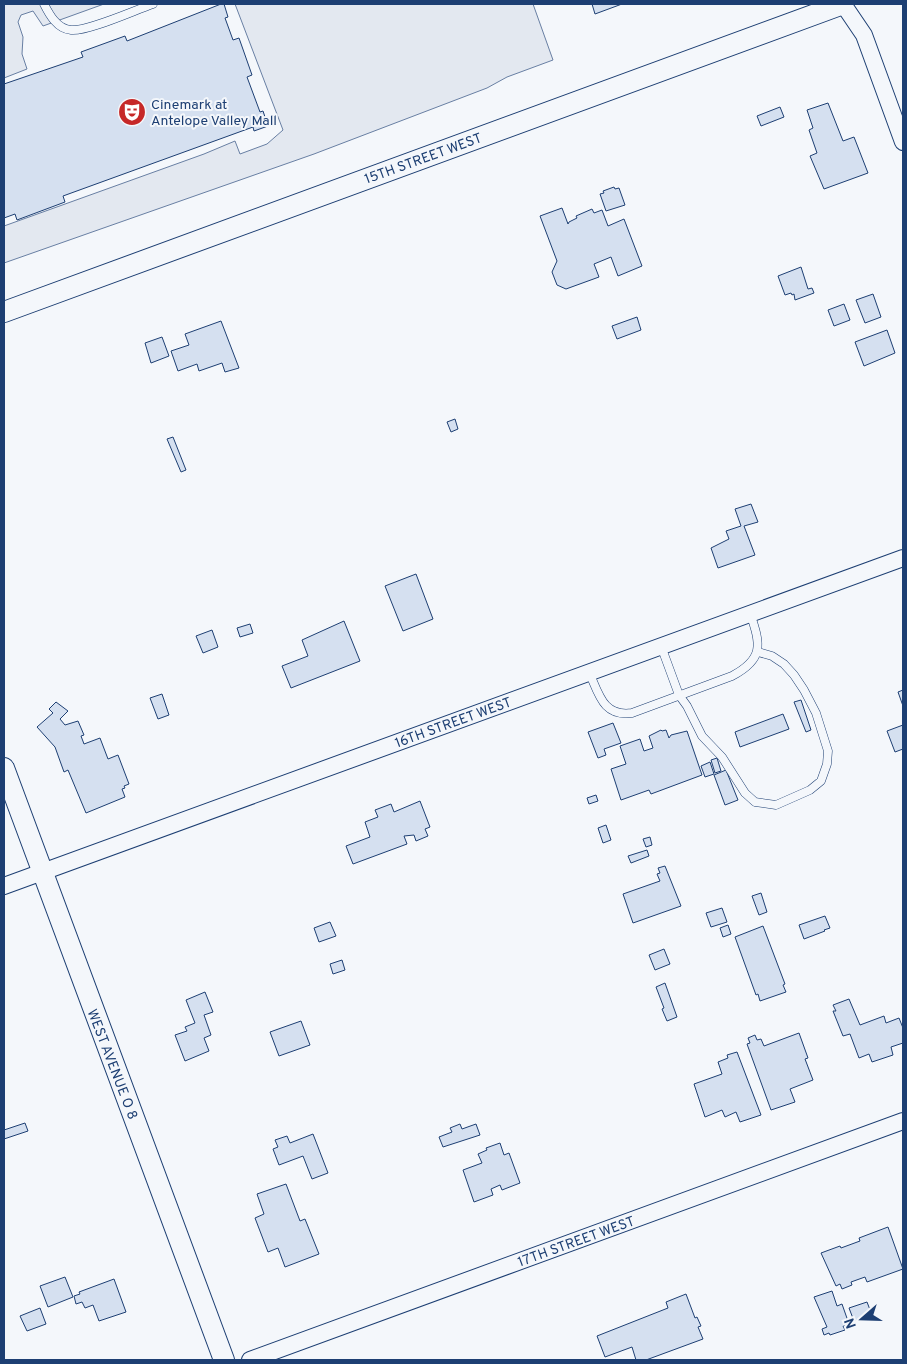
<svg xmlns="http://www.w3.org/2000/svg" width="907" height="1364" font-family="Overpass,sans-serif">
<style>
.parking{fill:#e3e8f0;stroke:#687fa3}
.building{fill:#d5e0f0;stroke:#1d3f73}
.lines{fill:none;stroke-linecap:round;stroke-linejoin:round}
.service-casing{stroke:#1d3f73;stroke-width:9}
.minor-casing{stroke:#1d3f73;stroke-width:18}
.tertiary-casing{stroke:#1d3f73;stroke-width:22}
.service{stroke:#f4f7fb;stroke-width:8}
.minor{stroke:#f4f7fb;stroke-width:16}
.tertiary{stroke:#f4f7fb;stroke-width:20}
.labels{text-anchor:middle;stroke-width:4;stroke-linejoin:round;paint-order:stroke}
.poi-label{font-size:14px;fill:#1d3f73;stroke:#f4f7fb;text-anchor:start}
.street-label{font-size:14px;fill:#1d3f73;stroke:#f4f7fb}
</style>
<rect width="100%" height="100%" fill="#f4f7fb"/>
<g class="parking">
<path d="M4,4h100l-61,22 -10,-15 -12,4 -3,7 5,15 -1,17 5,15 -23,9z"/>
<path d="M235,4h298l20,56 -46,17 -20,11 -173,66 -310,109v-37l200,-72 31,-13 5,13 27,-10 16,-14z"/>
</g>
<g class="building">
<path d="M221,4h3l4,13 -3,1 8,22 6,-2 13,37 -5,2 13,35 3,-1 5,15 -14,5 -1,-4 -190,69 2,6 -48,18 -2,-6 -11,4v-134l79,-27 -2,-5 44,-16 2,5z"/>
<path d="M592,4h30l-27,10z"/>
<path d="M828,103l15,38 11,-4 14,36 -44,16 -14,-33 7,-3 -8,-23 4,-2 -6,-18z"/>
<path d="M780,107l4,10 -23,9 -4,-10z"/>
<path d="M614,187l1,2 4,-1 6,17 -19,6 -6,-17 4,-1 -1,-2z"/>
<path d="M562,208l6,16 1,-2 8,-4 -1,-2 16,-7 2,4 8,-3 6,16 16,-7 18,47 -24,10 -7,-19 -17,7 5,13 -33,12 -9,-4 -5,-13 5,-11 -17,-45z"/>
<path d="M801,267l7,22 4,-1 2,5 -19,7 -1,-6 -2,1 -1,-2 -6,2 -7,-19z"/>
<path d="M873,294l8,23 -16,6 -9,-23z"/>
<path d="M844,304l6,16 -16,6 -6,-16z"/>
<path d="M637,317l4,13 -24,9 -5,-13z"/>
<path d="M221,321l18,47 -14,4 -3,-9 -23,8 -2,-7 -19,7 -7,-20 18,-6 -4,-11z"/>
<path d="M887,330l8,23 -31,13 -9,-24z"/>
<path d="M162,337l7,19 -18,7 -6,-20z"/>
<path d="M455,419l3,10 -7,3 -4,-10z"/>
<path d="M173,437l13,33 -5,2 -14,-33z"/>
<path d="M751,504l7,18 -14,4 11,29 -37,13 -7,-20 18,-9 -3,-8 15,-5 -6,-17z"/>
<path d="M416,574l17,45 -30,12 -18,-45z"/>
<path d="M344,621l16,40 -69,27 -9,-22 26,-10 -6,-16z"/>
<path d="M250,624l3,9 -13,4 -3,-9z"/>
<path d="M212,630l6,17 -15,6 -7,-17z"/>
<path d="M903,690v16l-5,-14z"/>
<path d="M162,694l7,21 -11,4 -8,-21z"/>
<path d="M801,700l10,30 -5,2 -12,-30z"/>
<path d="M56,702l12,9 -8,8 5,6 13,-4 6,14 -3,1 3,8 16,-6 8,21 10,-4 11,29 -5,2 1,2 -3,1 3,8 -39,16 -18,-43 -4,2 -9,-25 -18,-20 16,-14 -4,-4z"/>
<path d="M783,714l6,15 -49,18 -5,-15z"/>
<path d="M613,723l8,20 -17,6 2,6 -8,3 -10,-26z"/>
<path d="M903,725v24l-8,3 -8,-21z"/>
<path d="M661,730l1,1 4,-1 3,8 2,-3 16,-4 15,44 -51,19 -2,-4 -28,10 -10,-31 15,-5 -6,-18 20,-7 4,12 9,-3 -4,-12z"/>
<path d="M717,758l4,13 -6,2 -4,-13z"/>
<path d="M710,762l4,12 -9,3 -4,-11z"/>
<path d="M726,770l12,30 -13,5 -11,-30z"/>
<path d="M596,795l2,6 -9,3 -2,-6z"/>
<path d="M420,801l10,26 -5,2 3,7 -12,5 -2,-6 -10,1 3,8 -54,20 -7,-18 24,-9 -5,-15 13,-5 -3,-7 16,-6 3,8z"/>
<path d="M606,825l5,15 -8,3 -5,-15z"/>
<path d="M650,837l2,8 -6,2 -3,-8z"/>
<path d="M647,850l2,6 -18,7 -3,-7z"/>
<path d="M665,866l16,40 -48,17 -10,-29 37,-13 -3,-7 3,-1 -2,-5z"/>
<path d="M761,893l6,19 -8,3 -7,-19z"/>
<path d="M722,908l5,14 -16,5 -5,-14z"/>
<path d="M825,916l5,12 -6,2 1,1 -21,8 -5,-14z"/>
<path d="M330,922l6,14 -17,6 -5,-14z"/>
<path d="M728,925l3,9 -8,3 -3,-9z"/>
<path d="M763,926l22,58 -2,1 3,7 -26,9 -2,-7 -2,1 -21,-58z"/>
<path d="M664,949l6,15 -15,6 -6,-15z"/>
<path d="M342,960l3,10 -12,4 -3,-10z"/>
<path d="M665,983l12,34 -10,4 -5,-12 2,-1 -8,-21z"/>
<path d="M205,992l8,20 -9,3 7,20 -7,3 5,13 -24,10 -10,-26 12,-4 -2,-4 10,-4 -9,-23z"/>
<path d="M849,999l11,26 24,-9 2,7 13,-5 4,10v15l-12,4 2,8 -21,7 -3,-8 -10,4 -9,-24 -7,2 -10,-25h3l-3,-6z"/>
<path d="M301,1021l9,24 -31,11 -9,-24z"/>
<path d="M799,1033l9,25 -3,1 8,21 -23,9 5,13 -24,8 -24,-66 3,-1 -2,-5 7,-3 2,5 4,-1 3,7z"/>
<path d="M737,1052l24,63 -21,7 -4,-10 -11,5 -3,-7 -17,7 -11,-33 28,-10 -4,-12 10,-4 -1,-3z"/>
<path d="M25,1123l3,8 -24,8v-9z"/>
<path d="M460,1124l2,5 14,-5 4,11 -37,12 -4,-10 13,-5 -2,-4z"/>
<path d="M313,1134l15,39 -16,6 -9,-23 -24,9 -6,-16 5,-2 -3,-7 12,-4 3,7z"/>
<path d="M500,1143l4,12 5,-2 11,30 -18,7 -2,-5 -9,4 2,6 -19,7 -11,-32 19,-7 -4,-9 9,-4 -1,-2z"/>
<path d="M286,1184l14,37 5,-2 14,35 -34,13 -7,-19 -10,4 -13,-34 9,-4 -7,-20z"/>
<path d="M888,1227l15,42 -36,13 -2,-5 -14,5 1,3 -10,4 -2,-5 -4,2 -15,-33 19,-7 1,2 19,-7 -1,-3z"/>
<path d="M65,1277l8,20 -25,10 -8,-21z"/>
<path d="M114,1279l12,33 -27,9 -6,-16 -8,3 -3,-6 -6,2 -2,-8 6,-2 -1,-2z"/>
<path d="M832,1291l5,15 5,-2 7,20 -6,2 2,4 -15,5 -1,-2 -5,2 -2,-6 5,-2 -13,-30z"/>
<path d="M686,1294l9,24 2,-1 4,9 -3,1 5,12 -57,21h-10l-4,-13 -27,10 -8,-21 71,-28 -2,-6z"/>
<path d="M867,1302l5,13 -18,6 -5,-13z"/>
<path d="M40,1308l6,16 -19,7 -7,-15z"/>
</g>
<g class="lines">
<g class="service-casing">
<g id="service">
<path d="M44,4c5,10 13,25 27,26 16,2 64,-20 82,-26"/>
<path d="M661,646l18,49 8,11 15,30 20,21 23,36 10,9 21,3 34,-15 11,-9 6,-17 1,-13 -12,-38 -12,-23 -10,-15 -10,-11 -12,-8 -14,-4"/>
<path d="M589,672c10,22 14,45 43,41l100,-37c32,-17 29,-31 18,-63"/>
</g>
</g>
<g class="minor-casing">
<g id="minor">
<path d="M843,4l21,31 39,107"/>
<path d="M4,886l899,-328"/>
<path d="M250,1360l653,-239"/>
</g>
</g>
<g class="tertiary-casing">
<g id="tertiary">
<path d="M4,312l839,-308"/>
<path d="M4,768l220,592"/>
</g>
</g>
<use href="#service" class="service"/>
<use href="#minor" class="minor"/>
<use href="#tertiary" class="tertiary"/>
</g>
<defs>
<g id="theatre-disc" transform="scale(1.4375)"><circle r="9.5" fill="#c62828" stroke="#f4f7fb"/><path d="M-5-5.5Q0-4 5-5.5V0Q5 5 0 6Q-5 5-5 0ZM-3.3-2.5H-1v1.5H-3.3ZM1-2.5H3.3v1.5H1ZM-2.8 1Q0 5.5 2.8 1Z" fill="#fff"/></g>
</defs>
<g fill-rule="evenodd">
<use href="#theatre-disc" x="132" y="112"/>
</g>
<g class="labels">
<g class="poi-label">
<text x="151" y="109">Cinemark at<tspan x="151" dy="16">Antelope Valley Mall</tspan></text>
</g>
<g class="street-label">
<text transform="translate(423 158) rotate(-20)" y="5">15TH STREET WEST</text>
<text transform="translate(453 722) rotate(-20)" y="5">16TH STREET WEST</text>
<text transform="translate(113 1064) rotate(69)" y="5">WEST AVENUE O 8</text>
<text transform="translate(576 1241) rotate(-20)" y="5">17TH STREET WEST</text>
</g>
</g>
<rect width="907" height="1364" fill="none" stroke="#1d3f73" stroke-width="10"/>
<g transform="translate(862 1319) rotate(250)" stroke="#f4f7fb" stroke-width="4" paint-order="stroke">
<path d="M0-4L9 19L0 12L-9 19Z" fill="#1d3f73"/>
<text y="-8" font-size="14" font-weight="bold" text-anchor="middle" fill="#1d3f73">N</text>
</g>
</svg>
